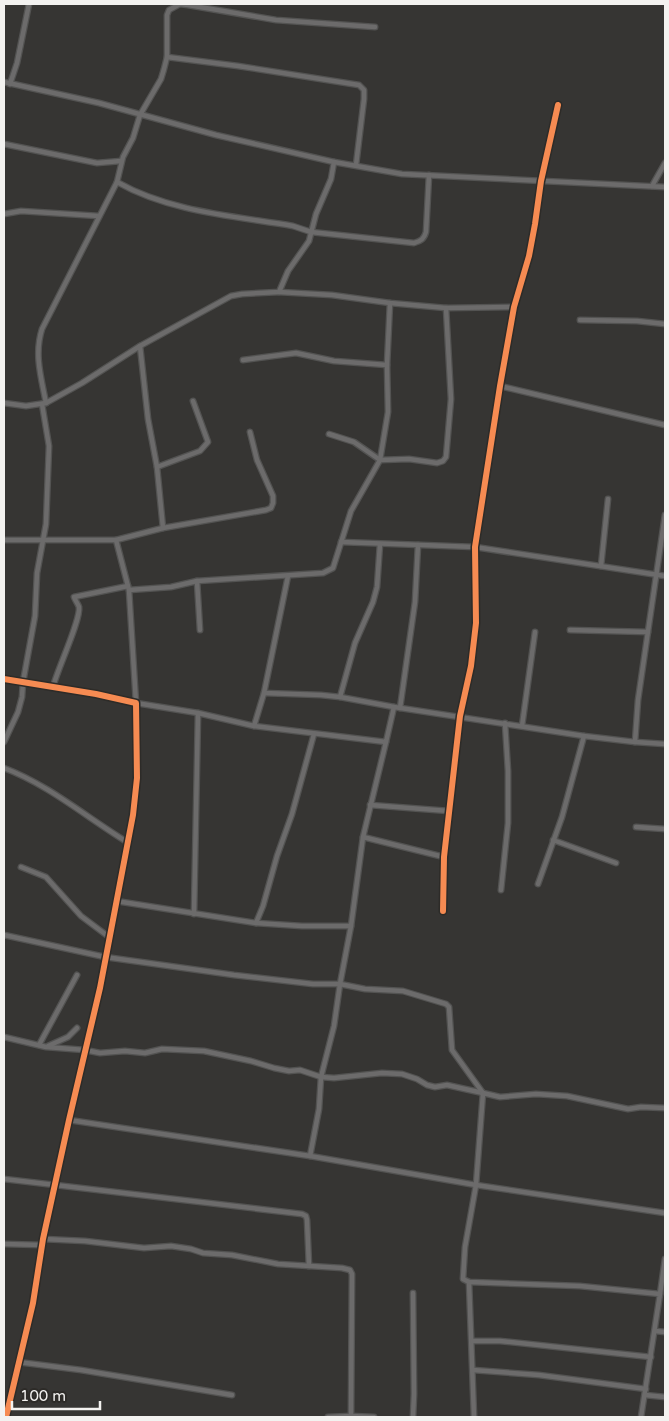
<svg xmlns="http://www.w3.org/2000/svg" width="669" height="1421" font-family="'Varela Round',sans-serif">
<style>
.lines{fill:none;stroke-linecap:round;stroke-linejoin:round}
.minor-casing{stroke:#535352;stroke-width:7}
.minor{stroke:#6c6b6b;stroke-width:4.5}
.cycleway-casing{stroke:#2d2b28;stroke-width:9}
.cycleway{stroke:#f68b52;stroke-width:6}
</style>
<rect width="100%" height="100%" fill="#363533"/>
<g class="lines">
<g class="minor-casing">
<g id="minor">
<path d="M167,57l71,9 121,19 5,5v9l-8,66"/>
<path d="M4,82l95,21 117,32 118,27 -3,17 -15,35 -7,27 -21,30 -9,21 -37,2 -11,2 -91,50"/>
<path d="M10,84l7,-21 12,-59"/>
<path d="M4,144l93,19 24,-2"/>
<path d="M334,162l68,12 263,13"/>
<path d="M117,182c53,30 117,34 176,44l18,6 103,11c7,-2 10,-4 12,-11l3,-57"/>
<path d="M652,186l13,-23"/>
<path d="M4,214l17,-3 78,5"/>
<path d="M279,292l53,3 58,8 56,5 68,-1"/>
<path d="M580,320l57,1 28,3"/>
<path d="M243,360l53,-7 38,8 53,4"/>
<path d="M500,386l165,39"/>
<path d="M4,403l22,3 20,-3 36,-20 58,-37 8,73 9,48 6,61 -47,12h-112"/>
<path d="M46,403c-5,-26 -12,-49 -4,-74l75,-147 6,-25 10,-19 7,-23 21,-36 3,-10 3,-12v-42l2,-5 11,-6 8,1 88,15 99,7"/>
<path d="M329,434l25,8 26,18 29,-1 28,4 6,-2 3,-4 5,-58 -5,-91"/>
<path d="M157,467l43,-16 8,-9 -15,-41"/>
<path d="M163,528l103,-18 5,-2 2,-5v-7l-16,-36 -7,-28"/>
<path d="M116,540l13,50 7,113 62,10 56,13 132,16 8,-35"/>
<path d="M341,542l134,5 190,29"/>
<path d="M601,566l7,-67"/>
<path d="M197,581l3,49"/>
<path d="M129,590l42,-3 26,-6 126,-8 10,-5 18,-57 29,-51 8,-48 -1,-47 3,-62"/>
<path d="M570,630l78,2"/>
<path d="M4,679l92,15 40,9 1,75 -4,37 -33,173 -31,132 -26,119 -10,64 -27,114"/>
<path d="M53,687c4,-17 28,-67 26,-80 -1,-3 -4,-7 -5,-10l54,-11"/>
<path d="M264,693l57,2 19,2 54,10 190,29 51,6 30,2"/>
<path d="M340,697l15,-54 18,-41 4,-15 3,-43"/>
<path d="M400,708l15,-106 3,-57"/>
<path d="M254,726l10,-33 24,-117"/>
<path d="M522,726l13,-94"/>
<path d="M4,742l14,-30 4,-15 1,-15 12,-66 2,-43 9,-49 3,-78 -7,-42"/>
<path d="M635,742l3,-42 27,-185"/>
<path d="M4,768c45,17 82,49 123,74"/>
<path d="M370,805l79,6"/>
<path d="M636,827l29,2"/>
<path d="M363,837l81,20"/>
<path d="M553,840l63,23"/>
<path d="M21,867l25,10 35,39 28,21"/>
<path d="M538,884l24,-67 22,-81"/>
<path d="M501,890l7,-67v-52l-3,-48"/>
<path d="M116,901l140,22 46,3h49"/>
<path d="M443,911l1,-54 16,-141 11,-50 5,-43 -1,-76 25,-161 14,-79 15,-51 6,-32 6,-43 17,-76"/>
<path d="M194,914l4,-201"/>
<path d="M256,923l7,-17 14,-50 15,-42 22,-80"/>
<path d="M4,935l101,22 129,18 79,9h27l11,-58 12,-89 23,-95"/>
<path d="M4,1037l42,10 39,3 15,3 25,-2 20,2 17,-4 42,2 47,10 23,7 15,3 11,-1 21,7 13,1 48,-5 20,1 15,5 10,6 8,2 12,-2 36,8"/>
<path d="M39,1045l38,-70"/>
<path d="M48,1046l20,-9 9,-9"/>
<path d="M69,1120l241,36 166,29 189,28"/>
<path d="M310,1156l9,-47 2,-32 13,-51 6,-42 25,5 38,2 43,13 3,3 3,43 31,43"/>
<path d="M4,1179l298,35 4,2 1,4 2,46"/>
<path d="M43,1239l42,2 59,7 27,-2 20,3 12,4 29,2 46,9 64,4 8,2 2,4 -1,142"/>
<path d="M4,1244l38,1"/>
<path d="M469,1282l5,135"/>
<path d="M413,1293l1,101 -1,23"/>
<path d="M660,1294l5,-35"/>
<path d="M655,1331l10,1"/>
<path d="M472,1341h28l151,16"/>
<path d="M18,1362l63,8 151,25"/>
<path d="M473,1370l66,5 107,14"/>
<path d="M645,1395l20,2"/>
<path d="M328,1417l23,-1 23,1"/>
<path d="M641,1417l19,-123 -80,-8 -111,-4 -6,-3 2,-32 11,-62 7,-92 17,4 36,-3 31,2 61,13 13,-2 24,1"/>
</g>
</g>
<use href="#minor" class="minor"/>
<g class="cycleway-casing">
<g id="cycleway">
<path d="M4,679l92,15 40,9 1,75 -4,37 -33,173 -31,132 -26,119 -10,64 -27,114"/>
<path d="M443,911l1,-54 16,-141 11,-50 5,-43 -1,-76 25,-161 14,-79 15,-51 6,-32 6,-43 17,-76"/>
</g>
</g>
<use href="#cycleway" class="cycleway"/>
</g>
<rect width="669" height="1421" fill="none" stroke="#f3f2f0" stroke-width="10"/>
<path d="M12 1401v8h88v-8" fill="none" stroke="#f3f2f0" stroke-width="2.5"/>
<text x="20" y="1401" font-size="15" fill="#f3f2f0" stroke="#2d2b28" stroke-width="4" paint-order="stroke">100 m</text>
</svg>
